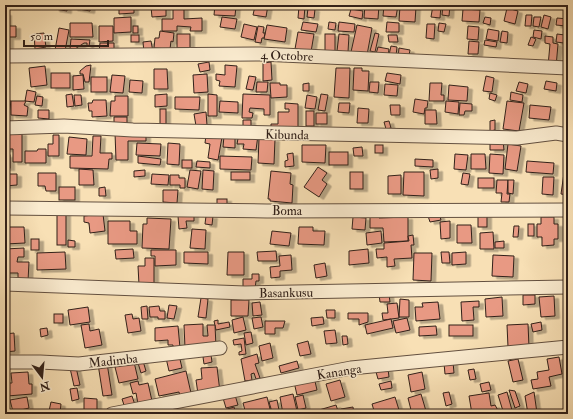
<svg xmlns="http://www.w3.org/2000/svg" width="573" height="419" font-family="'IM FELL Double Pica',serif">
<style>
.building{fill:#e89983;stroke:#312019;filter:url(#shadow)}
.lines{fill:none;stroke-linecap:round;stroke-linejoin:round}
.minor-casing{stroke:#635040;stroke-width:15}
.minor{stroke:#faebcf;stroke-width:13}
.labels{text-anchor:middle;stroke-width:3;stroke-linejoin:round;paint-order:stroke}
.street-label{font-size:13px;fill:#312019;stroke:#faebcf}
</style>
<defs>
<filter id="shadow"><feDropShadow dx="4.5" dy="2.5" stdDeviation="0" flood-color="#0004"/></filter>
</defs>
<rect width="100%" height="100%" fill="#f8e0b5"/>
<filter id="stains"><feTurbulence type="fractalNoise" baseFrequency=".005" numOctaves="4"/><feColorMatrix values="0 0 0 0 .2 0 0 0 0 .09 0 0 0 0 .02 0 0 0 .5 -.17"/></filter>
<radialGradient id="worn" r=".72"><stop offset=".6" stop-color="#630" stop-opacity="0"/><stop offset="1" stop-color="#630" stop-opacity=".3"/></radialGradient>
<g class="building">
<path d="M55,5h12v6l-12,-2z"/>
<path d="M73,5h18l-1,6 -17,-3z"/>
<path d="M119,5h15v8l-15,1z"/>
<path d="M215,5l21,1 -1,10 -21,-1z"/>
<path d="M252,5h16l-2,12 -13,-2 2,-9h-3z"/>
<path d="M365,5h14l-1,14 -14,-1z"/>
<path d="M384,5h14l-2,12 -13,-1z"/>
<path d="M433,5h8l-1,13 -9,-1z"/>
<path d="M443,5h7l-1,11 -7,-1z"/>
<path d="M166,6v10l-14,1 -1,-10z"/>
<path d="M299,6h6l-1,13 -6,-1z"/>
<path d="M400,6l16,1 -1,15 -16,-1z"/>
<path d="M173,8h11v11l18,-1v13h-12l1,-4 -14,-1v5h-15v-12h11z"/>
<path d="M308,8l7,1 -1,9 -7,-1z"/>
<path d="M507,8l11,3 -3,13 -11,-3z"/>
<path d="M351,9l12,2 -1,8 -13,-3z"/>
<path d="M463,9l17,1 -1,12 -17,-1z"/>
<path d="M5,13h2v13h9v11h-7v10h-4z"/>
<path d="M526,15h6l-1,11h-6z"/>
<path d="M544,15l7,2 -3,12 -7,-2z"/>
<path d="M131,17v15l-17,1v-15z"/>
<path d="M222,17l15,2 -2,10 -15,-2z"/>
<path d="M485,17l6,1 -1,7 -7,-2z"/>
<path d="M534,17h7l-2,10 -6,-1z"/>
<path d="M557,18l11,1 -2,7 -10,-1z"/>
<path d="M303,22l15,2 -2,8 -15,-2z"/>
<path d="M329,22l7,1 -1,7 -7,-1z"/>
<path d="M339,22l16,2 -1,8 -16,-1z"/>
<path d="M387,22l12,1v9h-13z"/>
<path d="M70,23h22l1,14h-23z"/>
<path d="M439,23l7,1 -2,8 -6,-1z"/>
<path d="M244,24l13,3 -3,13 -13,-3z"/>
<path d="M427,24h8l-1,15 -8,-1z"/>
<path d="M267,25l20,3 -2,14 -21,-3z"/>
<path d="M357,25l15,3 -5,27 -16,-3z"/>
<path d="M99,26h14v15l-14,1z"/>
<rect x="133" y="26" width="5" height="7"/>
<path d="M258,26l6,1 -1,6h2l-1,5h-2l-1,5 -6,-1z"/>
<path d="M468,26l11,1 -1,13 -11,-1z"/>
<path d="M59,28l10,2 -4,21 -10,-1z"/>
<path d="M488,29l11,2 -1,10 -12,-2z"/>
<path d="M534,30l8,1 -1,8 -8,-2z"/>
<path d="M160,31l14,2 -1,9 -2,-1 -1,8 -16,-1 1,-10h4z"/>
<path d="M502,31l6,1 -1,11 -7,-1z"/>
<path d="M298,32l16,2 -3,18 -16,-3z"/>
<path d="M44,33l2,14 -11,2 -1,-15z"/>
<path d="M375,33l4,1 -4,18 -5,-1z"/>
<rect x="177" y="34" width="13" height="14"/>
<rect x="325" y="34" width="10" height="17"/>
<path d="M339,34l10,1 -1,17 -11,-1z"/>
<path d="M557,34l8,1 -1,8 -8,-1z"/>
<rect x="131" y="35" width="8" height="7"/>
<path d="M388,35h9l1,7h-9z"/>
<path d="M545,36l8,1v6l5,1 -2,23 -8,-1 2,-22 -5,-1z"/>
<path d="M531,37l5,2 -3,7 -5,-1z"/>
<path d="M71,39l19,1 -1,6h-2v-3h-3l-9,6h-5z"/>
<path d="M485,40l12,2 -1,5 -12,-2z"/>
<path d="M151,41l2,11 -9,1 -1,-11z"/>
<path d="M469,41l10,1 -1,12h-10z"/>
<path d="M100,43h14v9h-15z"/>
<path d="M391,46l6,1 -1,9 -7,-1z"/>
<path d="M378,47l11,2 -1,7 -12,-2z"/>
<path d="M399,48l11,2 -2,10 -10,-2z"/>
<path d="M209,62l1,8 -10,2 -2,-8z"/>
<path d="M271,62l1,18 -9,1v-18z"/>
<path d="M91,65l-2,17h-4l-2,-8h-3v-3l6,-5z"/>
<path d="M225,65l12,1 -2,21 -16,-1 1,-5 -4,-1v-6l9,1z"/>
<path d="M45,66l2,19 -16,2 -2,-19z"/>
<path d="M336,68h14l-1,30 -15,-1z"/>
<path d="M354,68h8v3h7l-1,20 -15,-1z"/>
<path d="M154,69h13l1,20h-14z"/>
<rect x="51" y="73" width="19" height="15"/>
<path d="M387,73l14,2 -1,9 -15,-3z"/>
<path d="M207,74l1,18 -14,1 -1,-18z"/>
<path d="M83,75l1,14 -11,1v-14z"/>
<path d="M112,75l13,1 -2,17 -13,-1z"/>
<path d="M249,76l7,1 -3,13 -7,-1z"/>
<path d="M486,76l8,2 -2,14 -9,-1z"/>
<rect x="91" y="77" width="16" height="15"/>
<path d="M130,80l13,1 -1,12 -13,-1z"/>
<path d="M546,81l11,2 -1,8 -12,-2z"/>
<path d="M257,82h11l-1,10h-11z"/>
<path d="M370,82h9l-1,11 -9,-1z"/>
<path d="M519,82l9,2 -2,9 -10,-2z"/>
<path d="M270,83h10v2h7v12l-16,1z"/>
<path d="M309,83v8h-6v-7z"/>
<path d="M430,83h12l-1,12h3v6h-15z"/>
<path d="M385,84l13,1 -1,11 -13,-1z"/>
<path d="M449,85l19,2 -1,14 -19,-1z"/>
<path d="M27,90l9,2 -2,10 -9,-1z"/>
<path d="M511,92l12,3 -1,7 -12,-2z"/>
<path d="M490,93l7,2 -2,6 -6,-2z"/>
<path d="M72,94l2,12 -7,1 -1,-12z"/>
<path d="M167,94v12l-12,1v-12z"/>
<path d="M208,94l9,1v21h-9z"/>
<path d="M243,94l27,1v20h-6v-6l-14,-1 -1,4 4,1 -1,5h-10z"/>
<path d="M321,94l7,1 -3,16 -7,-1z"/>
<path d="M74,95h7l1,10 -7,1z"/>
<path d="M307,95l10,2 -2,12 -10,-1z"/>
<path d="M37,96l6,1 -1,9 -7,-1z"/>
<path d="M115,96h13v20h-18l1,-15h4z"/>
<path d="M175,97h25l-1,13 -24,-1z"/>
<path d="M415,99l13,2 -1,7h-2l-1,6 -11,-2z"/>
<path d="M5,100l6,1 -3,20 -3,-1z"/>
<path d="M93,100h13l1,16 -15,1v-6h-3l-1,-8h4z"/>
<path d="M11,101h15l-2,4 4,2 -1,9 -16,-1z"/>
<path d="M220,101l18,1v11l-19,-1z"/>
<path d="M446,101l13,1 -1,12 -13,-2z"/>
<path d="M507,101l17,2 -5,28 -16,-2z"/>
<path d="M285,103l13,1v25h-27v-5h7v-12h11v-3h-4z"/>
<path d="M339,103h11l-1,10 -11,-1z"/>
<path d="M460,103l12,1v7h-7l-1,4h-5z"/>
<path d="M390,105h10v10h-9z"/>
<path d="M530,105l21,2 -2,13 -20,-2z"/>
<path d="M358,108l11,1 -1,14h-11z"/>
<rect x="160" y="109" width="6" height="15"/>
<path d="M38,110h11v9l-11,-1z"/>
<path d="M425,110h11l1,14h-12z"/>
<rect x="306" y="111" width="8" height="15"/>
<path d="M206,112l1,13 -11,1 -2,-12z"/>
<rect x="316" y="113" width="11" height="11"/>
<path d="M114,117h13v8l-13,1z"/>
<path d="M243,120h8v6l-8,1z"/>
<path d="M495,120v10l-5,1v-10z"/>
<path d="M389,121l2,7 -5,1 -2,-7z"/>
<path d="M7,133h15v29h-9v-13h-8v-13h2z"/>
<path d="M115,133h31v8h-18v19h-12z"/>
<path d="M239,133l19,2 -2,15 -13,-1 1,-5h-7z"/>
<path d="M53,135h6v21h-11v-12h5z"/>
<path d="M206,135l16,2 -4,23 -10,-2 2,-14 -5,-1z"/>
<path d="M93,136h8l-1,17h12v6h-3l-1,10 -38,-1v-12h22z"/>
<path d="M224,136h11v12l-12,-1z"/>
<path d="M69,137l18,2 -1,16 -19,-1z"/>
<path d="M259,139h16l-1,25 -16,-1z"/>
<path d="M490,140h13l1,10h-14z"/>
<path d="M137,143l24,1 -1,12 -24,-1z"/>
<path d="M168,143l12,1 -1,21 -12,-1z"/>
<path d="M508,144l13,2 -4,25 -12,-2z"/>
<path d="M302,145h24l-1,18 -23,-1z"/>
<rect x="375" y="145" width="8" height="8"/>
<path d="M362,147l1,9h-9l-1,-8z"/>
<path d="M38,149h8v14h-21v-12h12z"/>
<rect x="329" y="152" width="19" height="13"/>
<path d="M293,153l1,13 -9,1v-6l3,-1 -1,-6z"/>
<path d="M455,154l13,1 -2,15 -12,-1z"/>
<path d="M471,154h14l1,15h-15z"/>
<path d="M490,154l14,1 -1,19 -14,-1z"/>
<rect x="5" y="155" width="5" height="13"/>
<path d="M138,156l23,3 -1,6 -22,-2z"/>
<path d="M220,156l32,1 -1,13 -31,-1z"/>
<path d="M415,159l18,1v7l-18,-1z"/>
<rect x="182" y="160" width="10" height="8"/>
<path d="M197,161l13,1v6l-14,-1z"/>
<path d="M527,161l27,2 -1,11 -27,-2z"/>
<path d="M318,167l9,6 -5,7 5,4 -8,13 -15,-10z"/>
<path d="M79,169l14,1 1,15h-15z"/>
<path d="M438,169v9l-7,1 -1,-9z"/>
<path d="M145,170v6l-11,1v-6z"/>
<path d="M190,170l11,1 -3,18 -11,-2z"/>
<path d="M203,170l11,1 -1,19 -11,-1z"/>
<path d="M271,171l20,2 -1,11 3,1 -1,18 -22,-2v-2h-2z"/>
<rect x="231" y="172" width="19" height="8"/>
<rect x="350" y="172" width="13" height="17"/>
<path d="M404,172h20v24l-21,-1z"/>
<path d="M38,173h18v18h-10l-1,-5h-7z"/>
<path d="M463,173l7,1 -2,11 -7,-1z"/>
<path d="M564,173l4,1v21l-7,-1z"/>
<path d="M5,174h12v11l-12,1z"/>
<path d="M152,174l17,1 -1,10 -17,-1z"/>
<path d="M170,175h9v3h6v10h-5v-3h-10z"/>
<path d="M401,175v19h-13v-18z"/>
<path d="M543,177h11l-1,18 -11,-1z"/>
<rect x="478" y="178" width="16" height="10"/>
<path d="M497,180h11l-1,14h3l-1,8h-8l1,-9h-6z"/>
<path d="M508,180h6l-1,14 -5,-1z"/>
<rect x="59" y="187" width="16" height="13"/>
<path d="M105,187l1,9h-7v-8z"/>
<path d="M163,190h15l-1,13 -14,-1z"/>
<rect x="217" y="199" width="10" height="6"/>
<rect x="57" y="210" width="9" height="35"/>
<path d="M379,212v6l29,-1v24l-24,1 -1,-14h-13v-15z"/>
<path d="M439,213l2,7 -11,2 -2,-6z"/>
<path d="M103,214l2,17 -15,2 -1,-10 -5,-1v-6z"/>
<path d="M194,214v7h-8l1,7 -8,1 -1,-13z"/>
<rect x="478" y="215" width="9" height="12"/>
<path d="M206,216h7l-1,9 -7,-1z"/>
<path d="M353,217l13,1 -1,12 -13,-1z"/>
<path d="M541,217h13v7h4v15h-4v6l-12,1v-9h-5v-13h4z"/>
<path d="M147,218l24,1 -2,30 -27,-1 1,-24h4z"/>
<path d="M108,221h22v10h7v13h-29z"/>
<path d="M450,221v17l-9,1 -1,-17z"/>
<rect x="528" y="224" width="6" height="12"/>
<path d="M457,225h14l1,18h-15z"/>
<path d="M514,226h5l-1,11h-5z"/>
<path d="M564,226h4v20l-1,-7 -3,-1z"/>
<path d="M5,227h19l1,16 -20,1z"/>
<path d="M299,227h14v4h12l-1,14 -26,-1z"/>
<path d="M192,229l14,1 -1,19 -15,-1z"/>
<path d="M272,231l19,2 -2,13 -19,-2z"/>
<path d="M381,231l1,12 -15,2 -1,-12z"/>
<path d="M493,232l1,17h-14v-16z"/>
<path d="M413,235l1,10h-3l1,13 -18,1 1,7 -8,1v-10l-10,1 -1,-9h8v-6l25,-2 -1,-5z"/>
<rect x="31" y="239" width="8" height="11"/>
<path d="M68,240l7,1v6h-7z"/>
<path d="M504,241v7h-9v-6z"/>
<path d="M24,248v9h-6l-1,5h12l-1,19h-10v-8h-13v-24z"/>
<path d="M133,249l1,9 -18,1 -1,-9z"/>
<path d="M368,249l1,14 -20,2v-14z"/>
<path d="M151,250h25v15l-21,1v-10h-4z"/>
<path d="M276,251l1,10h-19l-1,-9z"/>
<path d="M65,252l1,17 -29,1v-17z"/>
<path d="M184,252h24v12l-24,-1z"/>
<path d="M228,252h16v23h-17z"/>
<path d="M441,252h8l1,11h-8z"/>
<path d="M466,252v12l-14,1v-12z"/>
<path d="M414,253h18l-1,28 -18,-1z"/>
<path d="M291,255l1,15 -12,1v6l-9,1 -1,-11 10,-1 -1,-10z"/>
<path d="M493,255l21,1 -1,21 -21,-1z"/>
<path d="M145,258h9v27h-15l-1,-19h7z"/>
<path d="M325,263l2,13 -11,2 -2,-13z"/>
<path d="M252,274h7v7h-3l-1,8h-12v-10h9z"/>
<path d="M379,294h10l1,8h-10z"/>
<path d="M523,295h12v9l-12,1z"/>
<path d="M554,296l1,20 -14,1 -2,-20z"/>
<path d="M502,297l1,19 -17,1 -1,-18z"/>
<path d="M201,298l7,1 -2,19 -8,-1z"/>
<path d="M400,299l9,1v17h-10z"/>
<path d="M231,300h18l-1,16h-17z"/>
<path d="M479,301v6h-6l1,13 -12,1 -1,-19z"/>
<path d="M260,302l2,13 -9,1 -1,-13z"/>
<path d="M438,302l2,17 -24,2 -1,-14h8l-1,-4z"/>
<path d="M397,303l2,15 -16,2 -1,-7h6l-1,-9z"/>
<path d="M169,305l8,1 -3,13 -7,-1z"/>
<path d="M147,306l1,13h-6l-1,-12z"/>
<path d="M159,306l1,5h5v8h-7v-2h-8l-1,-10z"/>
<path d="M88,307l2,15 -20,3 -2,-15z"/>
<path d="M326,310h9v8h-8z"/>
<path d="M348,313h20v9l-9,3v-6h-11z"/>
<rect x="54" y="314" width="9" height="9"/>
<path d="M132,314l1,5 6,-1 2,13 -13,2 -3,-18z"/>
<path d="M243,317l3,13 -12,3 -2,-13z"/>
<path d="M261,317l2,10 -9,2 -2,-11z"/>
<path d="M323,317l1,7 -12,2 -1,-8z"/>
<path d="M407,318l3,12 -14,3 -3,-12z"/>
<path d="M391,319l2,9 -26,6 -2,-9z"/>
<path d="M218,320v4l11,-2 1,5 -14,3 -2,-9z"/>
<path d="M265,321h20l-2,7h-8v6h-10z"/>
<path d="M541,322l1,8 -9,2 -2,-8z"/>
<path d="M89,324l1,7 9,-2 3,16 -17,3 -4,-23z"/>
<path d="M203,324v12h5l-1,-11h8l1,22 -31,1 -1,-23z"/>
<path d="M528,324l1,23h-21l-1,-22z"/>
<rect x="449" y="325" width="24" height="11"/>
<path d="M178,326l2,22 -7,1v-4h-5v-5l-13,1v-13z"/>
<path d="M436,326l1,9 -18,1v-9z"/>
<path d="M47,328l1,7 -7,2 -1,-8z"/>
<path d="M335,330l2,13 -11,1 -2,-13z"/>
<path d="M251,332l2,11 -7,2 -2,-12z"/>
<path d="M14,333l1,18 -10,1v-18z"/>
<path d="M342,336h5l1,8 -5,1z"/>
<path d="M244,338l2,16 -7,1v-3l3,-1 -1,-7 -7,1 -1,-5z"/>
<path d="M308,341l3,13 -11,2 -3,-12z"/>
<path d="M270,343l3,15 -11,3 -3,-15z"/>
<path d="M257,354l2,9 -4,1 5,14 -4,1 -2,-6 -3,1 1,6 -7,1 -4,-22z"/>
<path d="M179,355l3,13 -13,3 -3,-13z"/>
<path d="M211,355l1,7 -8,2 -1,-7z"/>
<path d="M559,357l3,17 -13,3 2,9 -18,3 -2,-9 7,-1 -1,-7 12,-2 -2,-11z"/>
<path d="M518,359l5,21 -10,2 -5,-21z"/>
<path d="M143,361l3,10 -5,2 -3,-10z"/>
<path d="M297,361l2,7 -18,5 -2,-7z"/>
<path d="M134,362l4,17 -19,4 -4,-16z"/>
<path d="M453,362l1,11 -9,1 -1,-11z"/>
<path d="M107,363l5,32 -9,1 -5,-32z"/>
<path d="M76,367l4,18 -6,1 -4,-18z"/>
<path d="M217,367l3,25 -22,2 -2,-14 6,-1 -1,-11z"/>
<path d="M388,369l1,8 -11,2 -2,-7z"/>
<path d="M474,369l2,10 -6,1 -2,-10z"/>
<path d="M186,371l5,22 -11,3 -1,-4 -20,4 -4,-17z"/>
<path d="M28,372l1,12h3v10l-25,2 -1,-13h6l-1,-10z"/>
<path d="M422,372l3,17 -14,3 -3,-17z"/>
<path d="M314,377l3,13 -20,5 -3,-13z"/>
<path d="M340,380l5,17 -14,4 -5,-17z"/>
<path d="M138,381l1,4 9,-2 4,18 -14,3 -2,-11 -3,1 -3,-11z"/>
<path d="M391,381l1,7 -11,2 -2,-6z"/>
<path d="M489,382l2,8 -9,2 -2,-8z"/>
<path d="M77,388l2,11 -7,2 -2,-12z"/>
<path d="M509,390l6,1 5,15 -5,2z"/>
<path d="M449,392l3,12 -6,2 -3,-13z"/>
<path d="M507,392l6,22 -10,-3 -5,-16z"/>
<path d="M534,392l3,21 -9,1 -3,-18z"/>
<path d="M489,393l2,13 4,-1 5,9h-28l-3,-18z"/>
<path d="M293,394l4,17 -14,3 -3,-17z"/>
<path d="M421,394l5,17 -14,3 -4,-16z"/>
<path d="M235,395l3,10 -12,3 -3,-10z"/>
<path d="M303,395l3,13 -8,2 -3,-13z"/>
<path d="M132,396l3,9 -10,3 -3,-9z"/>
<path d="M27,397l2,11 -16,4 -3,-12z"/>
<path d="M267,397l4,16 -6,1h-19l-3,-11z"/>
<path d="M395,397l4,13 -14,4h-10l-3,-10z"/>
<path d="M84,398l13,1v15l-13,-1z"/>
<path d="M277,400l2,10 -7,2 -3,-10z"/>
<path d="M51,402l10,2 -1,9 -11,-2z"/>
<path d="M336,405l3,9h-19l-1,-4z"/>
<path d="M234,407l2,7h-21l-1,-1z"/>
<path d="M353,407l1,7h-12l-1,-5z"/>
</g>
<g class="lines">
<g class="minor-casing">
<g id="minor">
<path d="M5,56l255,-2 308,14"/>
<path d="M5,128l59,-2 69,4 384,8 39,-5 12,2"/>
<path d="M5,208l262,3 301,-1"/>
<path d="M5,284l240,9 323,-6"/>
<path d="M5,362h35l39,2 141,-16"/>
<path d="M112,414l239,-46 217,-21"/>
</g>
</g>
<use href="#minor" class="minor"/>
</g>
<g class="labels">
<g class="street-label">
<text transform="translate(287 55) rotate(2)" y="5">4 Octobre</text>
<text transform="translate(287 134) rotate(1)" y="5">Kibunda</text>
<text x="287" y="215">Boma</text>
<text transform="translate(286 292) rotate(-1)" y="5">Basankusu</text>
<text transform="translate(113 360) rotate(-6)" y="5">Madimba</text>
<text transform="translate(339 371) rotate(-9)" y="5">Kananga</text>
</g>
</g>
<rect width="573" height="419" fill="none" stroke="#f8e0b5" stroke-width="20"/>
<rect x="6" y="6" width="561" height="407" fill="none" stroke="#312019" stroke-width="2"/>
<rect x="10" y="10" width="553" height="399" fill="none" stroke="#312019"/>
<g transform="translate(42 377) rotate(164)" stroke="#faebcf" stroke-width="3" paint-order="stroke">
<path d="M0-3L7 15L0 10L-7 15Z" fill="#312019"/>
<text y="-6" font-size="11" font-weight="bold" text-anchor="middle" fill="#312019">N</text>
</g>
<path d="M24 40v6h84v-6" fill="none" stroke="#312019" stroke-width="2"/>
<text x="30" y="40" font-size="12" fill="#312019" stroke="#faebcf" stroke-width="3" paint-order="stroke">50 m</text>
<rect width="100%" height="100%" filter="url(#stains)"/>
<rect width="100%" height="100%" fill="url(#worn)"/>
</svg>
